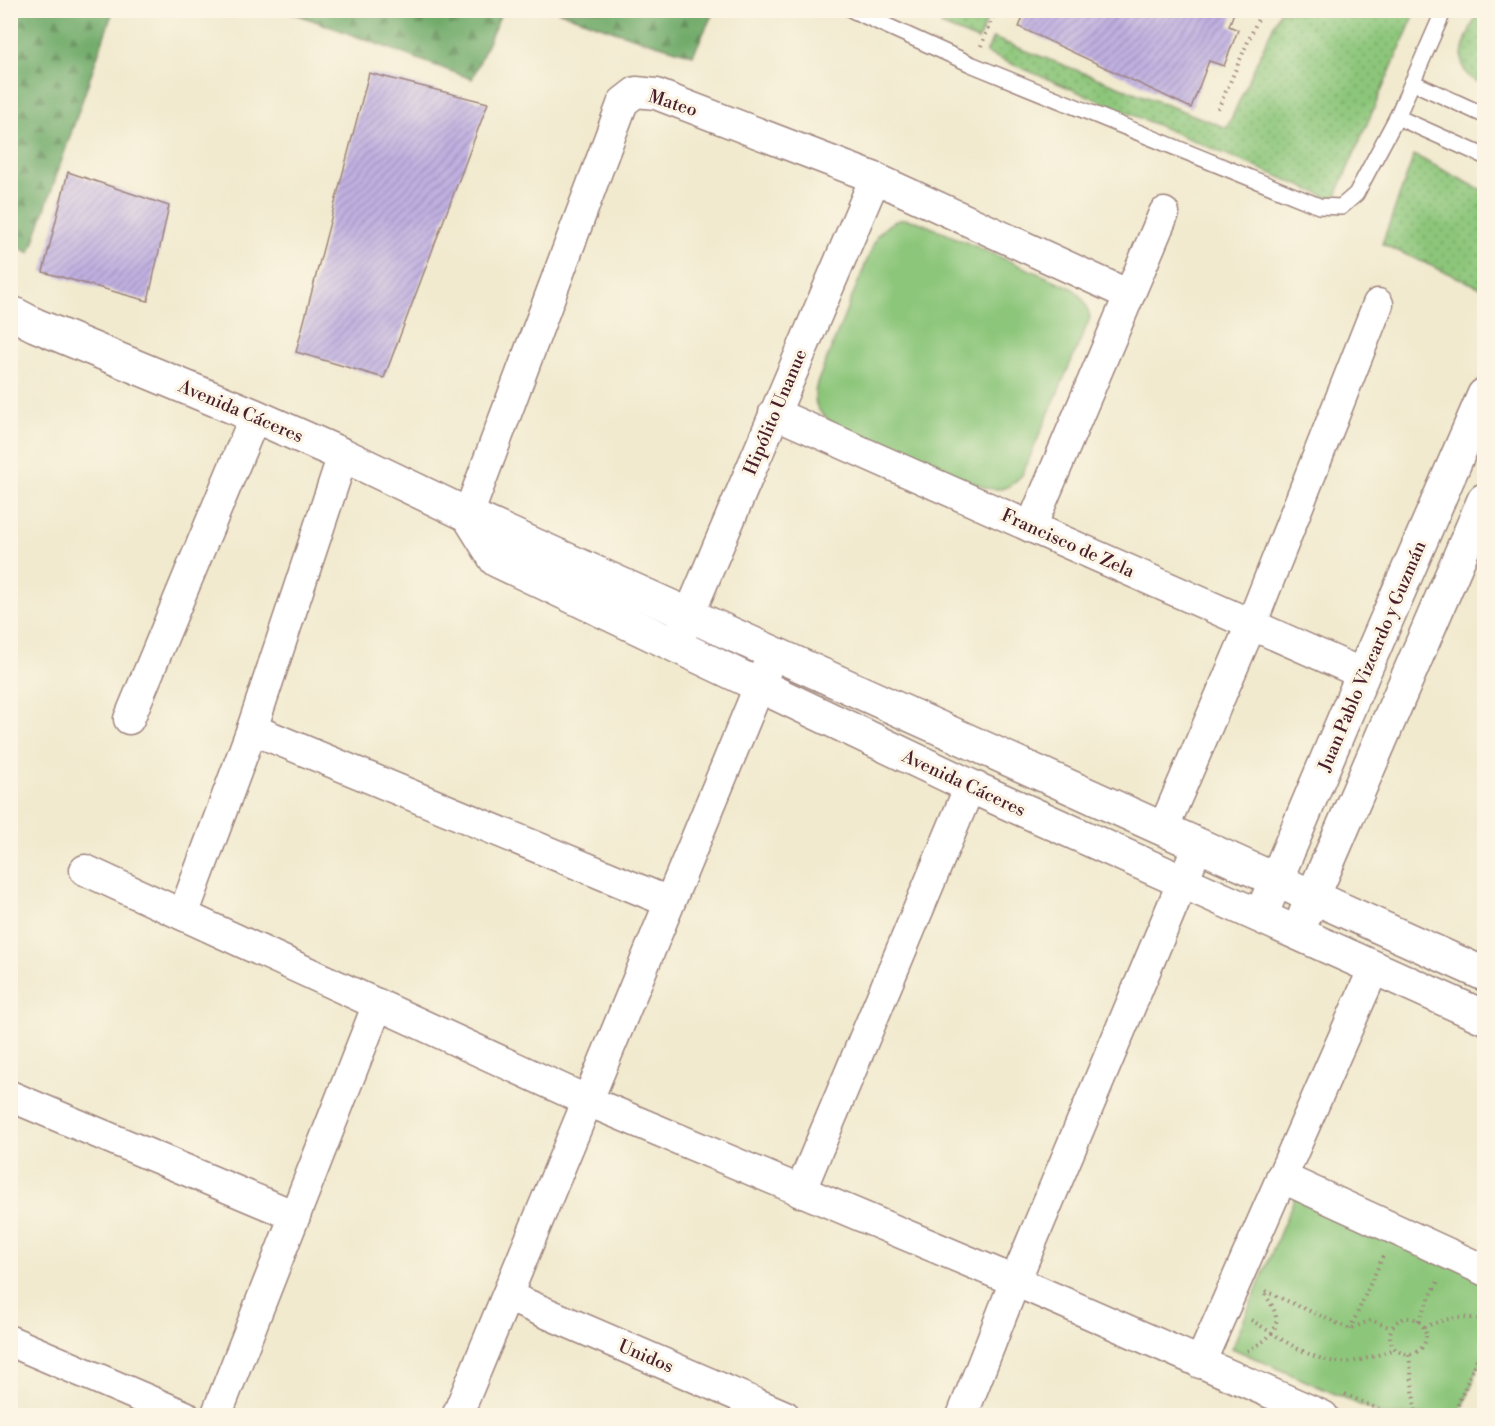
<svg xmlns="http://www.w3.org/2000/svg" width="1495" height="1426" font-family="'Libre Bodoni',serif">
<style>
.grass{fill:url(#grass-dots);stroke:#6b7252;stroke-width:1.5}
.forest{fill:url(#forest-firs);stroke:#5e654a;stroke-width:1.5}
.park{fill:#8cc67a;stroke:#6b7252;stroke-width:1.5}
.building{fill:url(#building-hatch)}
.lines{fill:none;stroke-linecap:round;stroke-linejoin:round}
.service-casing{stroke:#9e847d;stroke-width:18}
.minor-casing{stroke:#9e847d;stroke-width:33}
.tertiary-casing{stroke:#9e847d;stroke-width:36}
.path{stroke:#9e847d;stroke-width:4;stroke-dasharray:1.5 4.5;stroke-linecap:butt}
.service{stroke:#fff;stroke-width:15}
.minor{stroke:#fff;stroke-width:30}
.tertiary{stroke:#fff;stroke-width:33}
.labels{text-anchor:middle;stroke-width:6;stroke-linejoin:round;paint-order:stroke}
.street-label{font-size:18px;fill:#4a1f2b;stroke:#fcf5e5}
</style>
<defs>
<pattern id="grass-dots" width="8" height="8" patternUnits="userSpaceOnUse" patternTransform="scale(1.5)"><rect width="8" height="8" fill="#8cc67a"/><path d="M2 2h.1M6 6h.1" fill="none" stroke="#74a064" stroke-width="1.8" stroke-linecap="round"/></pattern>
<pattern id="forest-firs" width="22" height="20" patternUnits="userSpaceOnUse" patternTransform="scale(1.5)"><rect width="22" height="20" fill="#71ab6a"/><path d="M5 1l3.5 6h-7zM16 11l3.5 6h-7z" fill="#5f8b57"/></pattern>
<pattern id="building-hatch" width="6" height="6" patternUnits="userSpaceOnUse" patternTransform="scale(1.5)"><rect width="6" height="6" fill="#c0b0e1"/><path d="M-1 1l2-2M0 6l6-6M5 7l2-2" fill="none" stroke="#9e8fb7"/></pattern>
</defs>
<rect width="100%" height="100%" fill="#fcf5e5"/>
<filter id="ink" filterUnits="userSpaceOnUse"><feTurbulence type="fractalNoise" baseFrequency=".0167" numOctaves="2"/><feDisplacementMap in="SourceGraphic" scale="12" xChannelSelector="R" yChannelSelector="G"/><feConvolveMatrix kernelMatrix="1 2 1 2 8 2 1 2 1" color-interpolation-filters="sRGB"/></filter>
<filter id="wash" filterUnits="userSpaceOnUse"><feTurbulence type="fractalNoise" baseFrequency=".008" numOctaves="4" result="noise"/><feDisplacementMap in="SourceGraphic" scale="24" xChannelSelector="R" yChannelSelector="G"/><feGaussianBlur stdDeviation="1.35" result="paint"/><feColorMatrix in="noise" values="0 0 0 0 0 0 0 0 0 0 0 0 0 0 0 0 0 1.4 0 .05"/><feComposite in="paint" operator="in"/></filter>
<g filter="url(#wash)">
<rect width="100%" height="100%" fill="#f1eacf"/>
<g class="grass">
<path d="M1479,10l5,1v73c-3,-1 -10,-3 -13,-6 -21,-17 0,-49 8,-68z"/>
<path d="M947,11v-1l44,1 -13,29 -37,-15z"/>
<path d="M1280,11h136l-82,189 -348,-147 7,-15 234,90z"/>
<path d="M1414,155l70,36v98l-102,-45z"/>
</g>
<g class="forest">
<path d="M11,10l102,1 -83,242 -19,-9z"/>
<path d="M288,11h214l-30,68z"/>
<path d="M557,11h157l-21,44 -67,-20z"/>
</g>
<g class="park">
<path d="M906,219l13,3 153,66c11,9 15,16 18,30l-68,157c-13,13 -18,16 -36,13l-150,-62c-18,-14 -25,-20 -19,-43l60,-147c9,-10 15,-16 29,-17z"/>
<path d="M1297,1192l187,84v77l-24,62h-78l-150,-67z"/>
</g>
<g id="blocks">
<g class="building">
<path d="M1026,10h209l-6,16 9,4 -14,36 -15,-5 -18,47 -172,-81z"/>
<path d="M369,73l119,30 -104,275 -88,-26z"/>
<path d="M68,172l101,34 -21,95 -105,-29z"/>
</g>
</g>
</g>
<g filter="url(#ink)">
<use href="#blocks" fill-opacity="0" stroke="#9e847d" stroke-width="1.5"/>
<g class="lines">
<g class="service-casing">
<g id="service">
<path d="M852,10l121,55 346,141 22,1 15,-13 41,-77 47,-107"/>
<path d="M1412,82l72,33"/>
<path d="M1397,117l87,39"/>
</g>
</g>
<g class="minor-casing">
<g id="minor">
<path d="M774,413l589,261"/>
<path d="M468,515l155,-413 13,-10 20,2 219,84 254,117"/>
<path d="M1031,527l133,-314"/>
<path d="M680,636l195,-458"/>
<path d="M129,719l126,-303"/>
<path d="M252,729l417,173"/>
<path d="M1163,829l88,-204 127,-321"/>
<path d="M85,870l503,231 427,180 308,135"/>
<path d="M183,915l69,-186 91,-274"/>
<path d="M10,1096l285,120"/>
<path d="M1281,1177l203,93"/>
<path d="M800,1192l170,-406"/>
<path d="M507,1296l278,120"/>
<path d="M10,1341l175,75"/>
<path d="M1200,1363l174,-395"/>
<path d="M216,1416l162,-412"/>
<path d="M457,1416l316,-763"/>
<path d="M962,1416l53,-135 183,-436"/>
</g>
</g>
<g class="tertiary-casing">
<g id="tertiary">
<path d="M10,312l25,13 220,91 88,39 125,60 1016,459"/>
<path d="M468,515l28,45 474,226 514,231"/>
<path d="M1267,901l96,-227 121,-279"/>
<path d="M1305,915l179,-415"/>
</g>
</g>
<g class="path">
<path d="M981,46l15,-36"/>
<path d="M1218,109l44,-99"/>
<path d="M1265,1291l85,38 21,-9 20,8"/>
<circle cx="1408" cy="1336" r="18"/>
<path d="M1251,1320c29,17 63,45 98,42 16,-2 31,-8 45,-13"/>
<path d="M1418,1321l20,-40"/>
<path d="M1424,1327c24,-9 35,-12 60,-7"/>
<path d="M1350,1329l33,-73"/>
<path d="M1247,1351c30,-16 39,-28 17,-58"/>
<path d="M1409,1355l7,61"/>
<path d="M1345,1394l48,22"/>
<path d="M1453,1416l31,-74"/>
</g>
<use href="#service" class="service"/>
<use href="#minor" class="minor"/>
<use href="#tertiary" class="tertiary"/>
</g>
</g>
<g class="labels">
<g class="street-label">
<text transform="translate(673 103) rotate(18)" y="6">Mateo</text>
<text transform="translate(241 411) rotate(23)" y="6">Avenida Cáceres</text>
<text transform="translate(775 412) rotate(-67)" y="6">Hipólito Unanue</text>
<text transform="translate(1068 543) rotate(24)" y="6">Francisco de Zela</text>
<text transform="translate(1372 656) rotate(-67)" y="6">Juan Pablo Vizcardo y Guzmán</text>
<text transform="translate(964 783) rotate(25)" y="6">Avenida Cáceres</text>
<text transform="translate(646 1356) rotate(23)" y="6">Unidos</text>
</g>
</g>
<rect width="1495" height="1426" fill="none" stroke="#fcf5e5" stroke-width="36"/>
</svg>
